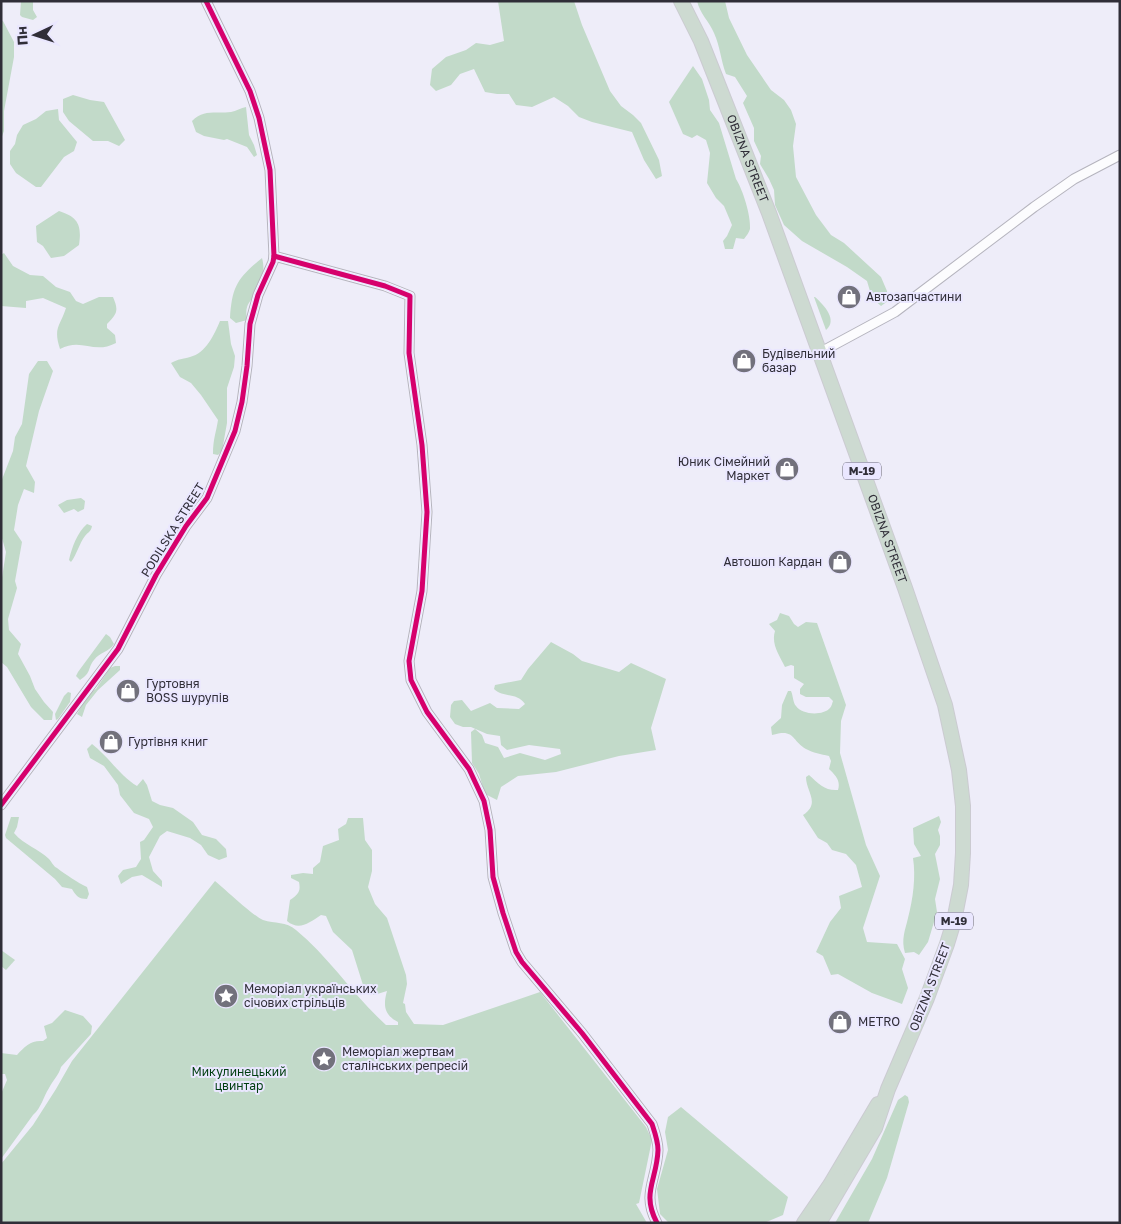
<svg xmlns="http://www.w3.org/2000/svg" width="1121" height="1224" font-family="'Golos Text',sans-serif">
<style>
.green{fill:#c2dac9}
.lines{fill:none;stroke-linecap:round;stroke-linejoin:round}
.minor-casing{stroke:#b5b4be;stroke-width:11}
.highway-casing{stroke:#cbcbd1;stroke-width:16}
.minor{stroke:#fcfcfe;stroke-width:9}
.highway{stroke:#cddad1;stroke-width:14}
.cycleway-casing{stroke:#eae7ff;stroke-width:8}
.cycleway{stroke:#d6006c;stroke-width:5}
.labels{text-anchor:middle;stroke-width:4;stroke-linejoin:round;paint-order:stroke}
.shield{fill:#eae7ff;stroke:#686674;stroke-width:1}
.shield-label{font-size:11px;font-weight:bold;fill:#302e38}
.street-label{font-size:12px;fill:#302e38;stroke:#eae7ff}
.poi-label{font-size:12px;fill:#302e38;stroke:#eae7ff;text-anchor:start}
.park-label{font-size:12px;fill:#003e10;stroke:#eae7ff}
</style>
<rect width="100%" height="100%" fill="#eeedf9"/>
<g class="green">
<path d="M21,1h12v9l4,7 -4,3 -11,-3 -2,-2z"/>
<path d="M498,1h76l8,24 28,66 11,15 12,9 8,8 18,37 3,16 -6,3 -12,-19 -12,-28 -40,-10 -13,-5 -11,-11 -14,-9 -22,10 -16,-2 -7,-11h-12l-12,-2 -11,-23 -14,5 -9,11 -15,6 -6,-6 2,-16 14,-12 20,-7 10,-7 14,2 14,-4z"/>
<path d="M697,1h28l4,17 18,37 24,35 13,10 7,10 5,14 -3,22 3,31 20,38 15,20 13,8 37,34 6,14 1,10 -7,5 -9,-8 -5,-17 -20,-14 -45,-26 -18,-16 -9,-20 -1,-15 -5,-11 -9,-15 1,-8 -7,-15v-13l-11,-25 4,-7 -12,-19 -9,-3c-5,-13 -6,-28 -12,-41 -5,-12 -14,-19 -17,-32z"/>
<path d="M1,20l2,1 11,21v15l-10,54v20l-3,8z"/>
<path d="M693,66l9,13 7,21 1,10 9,13 17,56c7,11 15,37 14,50 -1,4 -4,7 -6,10l-8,-1 -3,11h-8l-2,-8 4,-5 5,-11 -8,-19 -8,-8 -9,-15 3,-30 -4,-13 -9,-5 -5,3 -9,-4 -14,-32z"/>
<path d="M73,95l17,5 14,2 21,38 -6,6 -11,-5h-15l-24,-20 -6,-9v-13z"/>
<path d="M246,107l3,28 5,10 3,10 -3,2 -7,-10 -20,-8 -3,1 -20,-4 -8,-4 -4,-11c12,-12 23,-7 39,-9 5,-1 10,-4 15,-5z"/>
<path d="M58,109l1,11 18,22 -3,9 -10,6 -23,30h-5l-20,-14 -6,-9v-13l5,-7 2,-9 6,-10 13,-6 10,-8z"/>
<path d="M59,211c19,6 23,14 20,34l-15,11 -13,2 -8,-12 -6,-4 -1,-16z"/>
<path d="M4,253l9,13 17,9 13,1 13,11 14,5 6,9 7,3 16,-7h14c6,14 4,17 -6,27v4l8,7 1,8c-23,12 -34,-6 -56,6 -7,-22 0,-22 6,-41l-23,-10 -17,3v7l-25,-2v-51z"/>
<path d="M262,258c3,10 1,23 -4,32 -7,12 -14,13 -11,30l-11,3 -6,-5c2,-31 7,-40 32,-60z"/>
<path d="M814,297h1c9,8 23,23 11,33z"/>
<path d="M220,321h8l3,23 4,12 -1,11 -7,21v35l-5,28 -4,4 -5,-1c0,-15 3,-21 5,-34l-17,-25 -10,-12 -11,-6 -9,-14c7,-4 12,-4 19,-6 16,-4 24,-22 30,-36z"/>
<path d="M38,361h9l6,10 -14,40 -13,55 9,16 -1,11 -10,-4 -6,16 -4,25 8,12 -7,39 2,7 -9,31 1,11 12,14 -3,10 12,22 5,13 9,13 9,10 -1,8h-8l-13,-13 -24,-40 -6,-5v-78l5,-32 -5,-17v-53l12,-31 2,-14 7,-13 7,-50z"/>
<path d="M81,498l4,3 -1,8 -6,3 -4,-3 -10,4 -6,-8 9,-5z"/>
<path d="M87,524l5,2c-1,6 -4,6 -7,10 -6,8 -8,18 -14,26l-2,-2c3,-13 8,-27 18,-36z"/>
<path d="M780,613l9,3 5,8 4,3 8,-5 11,1 29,82 -5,16 -1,32 26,92 14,31 -17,52 4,14 30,2 8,15 -3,10 6,19 -6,16 -30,-11 -34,-19 -7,1 -8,-19 -7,-4 14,-30 11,-14 -2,-12 23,-9 -6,-22 -10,-11 -14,-4 -5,-7 -9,-5 -15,-23c18,-12 3,-23 3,-38l3,-2c10,9 16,16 29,15 3,-10 -3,-15 -9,-21l2,-8 -2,-5c-8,-2 -16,-3 -23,-7 -15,-9 -11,-21 -34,-14l-1,-8 10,-9 1,-13 6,-14h3c2,4 2,12 5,15 6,9 27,10 34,2 2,-2 2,-5 3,-7l-4,-4h-23l-6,-3v-5l4,-5 -10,-6v-12l-3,-1 -6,2c-6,-12 -14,-23 -10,-36l-6,-7 8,-4z"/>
<path d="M106,634l4,3 4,7c-5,8 -14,8 -20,16 -7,9 -2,12 -14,20l-4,-4 2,-4z"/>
<path d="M551,642l22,12 9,7 37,11 12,-9 35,16 -15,49 5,22 -37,6 -63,16 -38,4 -17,11 -4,13 -12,-6 -6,-20 -7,-11 -1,-31 4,-3 7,6 3,8 13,4 6,11 16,-5 25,7 16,-6 -1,-5 -31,-4 -22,5 -6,-5 -1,-9 -13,-2 -16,-7h-8l-8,-3 -5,-7 1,-12 3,-4 8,-1 9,11 19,-8 7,5 22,1 6,-5c-8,-12 -22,-6 -31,-15l1,-4 26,-5 7,-11z"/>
<path d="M115,666h5v4l-22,20 -12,15 -4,12 -5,-3c6,-9 9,-21 19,-25l14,-21z"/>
<path d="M68,692l3,1 -1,9 -12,17 -2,1 -1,-6 9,-18z"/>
<path d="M92,744c16,12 28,32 45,42l6,-7 4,6 5,16 8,4 13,3 20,14 9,13 14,4 10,10 1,8 -8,3 -11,-5 -7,-10 -11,-7 -23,-7 -7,5 -11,21 4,14 9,10v6l-20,-12 -10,2 -11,7 -3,-8 5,-6 13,-3 5,-8 -1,-17 4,-2 9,-13 -4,-8 -15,-6 -14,-18 -2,-10 -14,-19 -14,-8 -3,-9z"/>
<path d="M939,816l2,6 -3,8 2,6v9l-5,9 5,25 -5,20 2,13 -9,30 -9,13 -5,-3 -9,1c-4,-14 0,-22 3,-35 5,-19 8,-41 5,-60l8,-2 -7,-12 -1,-16z"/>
<path d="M11,817h8l-2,10 -3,6c10,12 25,16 35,26 3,3 4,7 8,9 8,6 21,15 30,19l2,7 -2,5c-8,0 -11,-3 -15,-10l-10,-2 -7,-8 -49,-41 -1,-3z"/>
<path d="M348,818h15l2,22 7,10v21l-4,16 7,17 12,14 19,57 1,9 -4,19 2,1 1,8 8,12 29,1 97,-33 106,135 6,13 -13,63 -3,1 11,19h-646v-59l32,-39 23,-36 16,-28 143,-180c11,9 37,34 48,39 12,4 23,1 33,10 33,27 58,66 90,95h12v-3c-14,-7 -15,-17 -11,-31l-13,4 -11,-10 -11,-35 -19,-18 -7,-16 -5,-1c-12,8 -22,16 -34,6l3,-21c8,-6 11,-8 9,-18l-8,-4v-3l12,-2 10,1v-6l7,-6 3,-16 16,-6 -1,-11 8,-5z"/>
<path d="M1,950l14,10 -9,10 -5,-4z"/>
<path d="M65,1010l18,6 9,10 -1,8 -30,33c-2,8 -8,13 -12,21 -6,9 -7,19 -16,27l-32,44v-65l6,-14 -2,-6h-4v-21l16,2c8,-9 14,-15 26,-14l4,-3 -3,-12 8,-3z"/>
<path d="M905,1095l3,2 1,5 -22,76 -19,45h-33l37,-64 26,-59z"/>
<path d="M681,1107l107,90 -5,18 -19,8h-95l-9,-9 -3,-25 11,-39 -3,-18 3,-15z"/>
</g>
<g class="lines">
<g class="minor-casing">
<g id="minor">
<path d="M274,256l111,30 25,10 -1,57 13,92 5,67 -5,79 -13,70 2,19 16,32 42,57 15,32 6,29 3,47 10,36 13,39 6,10 60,71 70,91c3,9 6,17 6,26 -1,30 -17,43 -1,73"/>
<path d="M819,353l76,-41 139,-105 40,-28 46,-24"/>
<path d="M1,805l117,-156 38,-74 30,-49 21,-28 28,-67 7,-29 5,-36 3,-42 8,-29 15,-33 1,-6 -4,-86 -11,-52 -9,-27 -44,-90"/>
</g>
</g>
<g class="highway-casing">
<g id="highway">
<path id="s1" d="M681,1l20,40 68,172 136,375 40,117 14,65 4,36v47l-2,32 -7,36 -7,23 -20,54 -39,91 -13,39 -56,95"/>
<path d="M804,1223l26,-38 48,-81"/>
</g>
</g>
<use href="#minor" class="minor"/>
<use href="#highway" class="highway"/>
<g class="cycleway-casing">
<g id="cycleway">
<path d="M274,256l111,30 25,10 -1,57 13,92 5,67 -5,79 -13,70 2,19 16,32 42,57 15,32 6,29 3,47 10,36 13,39 6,10 60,71 70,91c3,9 6,17 6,26 -1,30 -17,43 -1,73"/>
<path d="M1,805l117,-156 38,-74 30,-49 21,-28 28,-67 7,-29 5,-36 3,-42 8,-29 15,-33 1,-6 -4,-86 -11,-52 -9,-27 -44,-90"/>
</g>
</g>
<use href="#cycleway" class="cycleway"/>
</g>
<defs>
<g id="shop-disc" transform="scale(1.25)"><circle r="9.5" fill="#72717c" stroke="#eae7ff"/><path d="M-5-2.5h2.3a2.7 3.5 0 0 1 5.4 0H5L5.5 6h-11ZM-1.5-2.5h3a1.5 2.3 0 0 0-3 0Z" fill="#fff"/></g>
<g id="sight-disc" transform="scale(1.25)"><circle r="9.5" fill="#72717c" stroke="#eae7ff"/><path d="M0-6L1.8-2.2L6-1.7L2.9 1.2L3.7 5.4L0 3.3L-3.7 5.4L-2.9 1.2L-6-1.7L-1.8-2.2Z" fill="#fff"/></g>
</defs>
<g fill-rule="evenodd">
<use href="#shop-disc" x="849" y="297"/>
<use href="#shop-disc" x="744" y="361"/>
<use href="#shop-disc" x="787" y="469"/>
<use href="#shop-disc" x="840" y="562"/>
<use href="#shop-disc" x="128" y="691"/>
<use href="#shop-disc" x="111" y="742"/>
<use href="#sight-disc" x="226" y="996"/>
<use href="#shop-disc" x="840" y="1022"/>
<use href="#sight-disc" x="324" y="1059"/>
</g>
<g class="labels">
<g class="shield">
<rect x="843" y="462.5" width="38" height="17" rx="4"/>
<rect x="935" y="912.5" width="38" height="17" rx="4"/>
</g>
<g class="shield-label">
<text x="862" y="475">М-19</text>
<text x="954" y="925">М-19</text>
</g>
<g class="street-label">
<text dy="4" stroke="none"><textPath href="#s1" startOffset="171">OBIZNA STREET</textPath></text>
<text transform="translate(173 530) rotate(-58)" y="4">PODILSKA STREET</text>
<text dy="4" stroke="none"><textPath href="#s1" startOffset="576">OBIZNA STREET</textPath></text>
<text transform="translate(930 987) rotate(-69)" y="4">OBIZNA STREET</text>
</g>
<g class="poi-label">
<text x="866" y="301">Автозапчастини</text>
<text x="762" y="358">Будівельний<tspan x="762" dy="14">базар</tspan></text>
<text x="770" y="466" text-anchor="end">Юник Сімейний<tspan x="770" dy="14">Маркет</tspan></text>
<text x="822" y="566" text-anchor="end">Автошоп Кардан</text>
<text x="146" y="688">Гуртовня<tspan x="146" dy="14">BOSS шурупів</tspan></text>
<text x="128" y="746">Гуртівня книг</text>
<text x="244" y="993">Меморіал українських<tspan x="244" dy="14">січових стрільців</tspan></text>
<text x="858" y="1026">METRO</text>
<text x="342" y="1056">Меморіал жертвам<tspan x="342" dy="14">сталінських репресій</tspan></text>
</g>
<g class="park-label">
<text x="239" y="1076">Микулинецький<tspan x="239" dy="14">цвинтар</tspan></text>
</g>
</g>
<rect width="1121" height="1224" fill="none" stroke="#302e38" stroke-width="5"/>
<g transform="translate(35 35) rotate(266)" stroke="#eae7ff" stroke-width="4" paint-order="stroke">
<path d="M0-4L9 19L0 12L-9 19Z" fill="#302e38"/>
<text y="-8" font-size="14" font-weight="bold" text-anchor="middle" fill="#302e38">Пн</text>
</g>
</svg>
